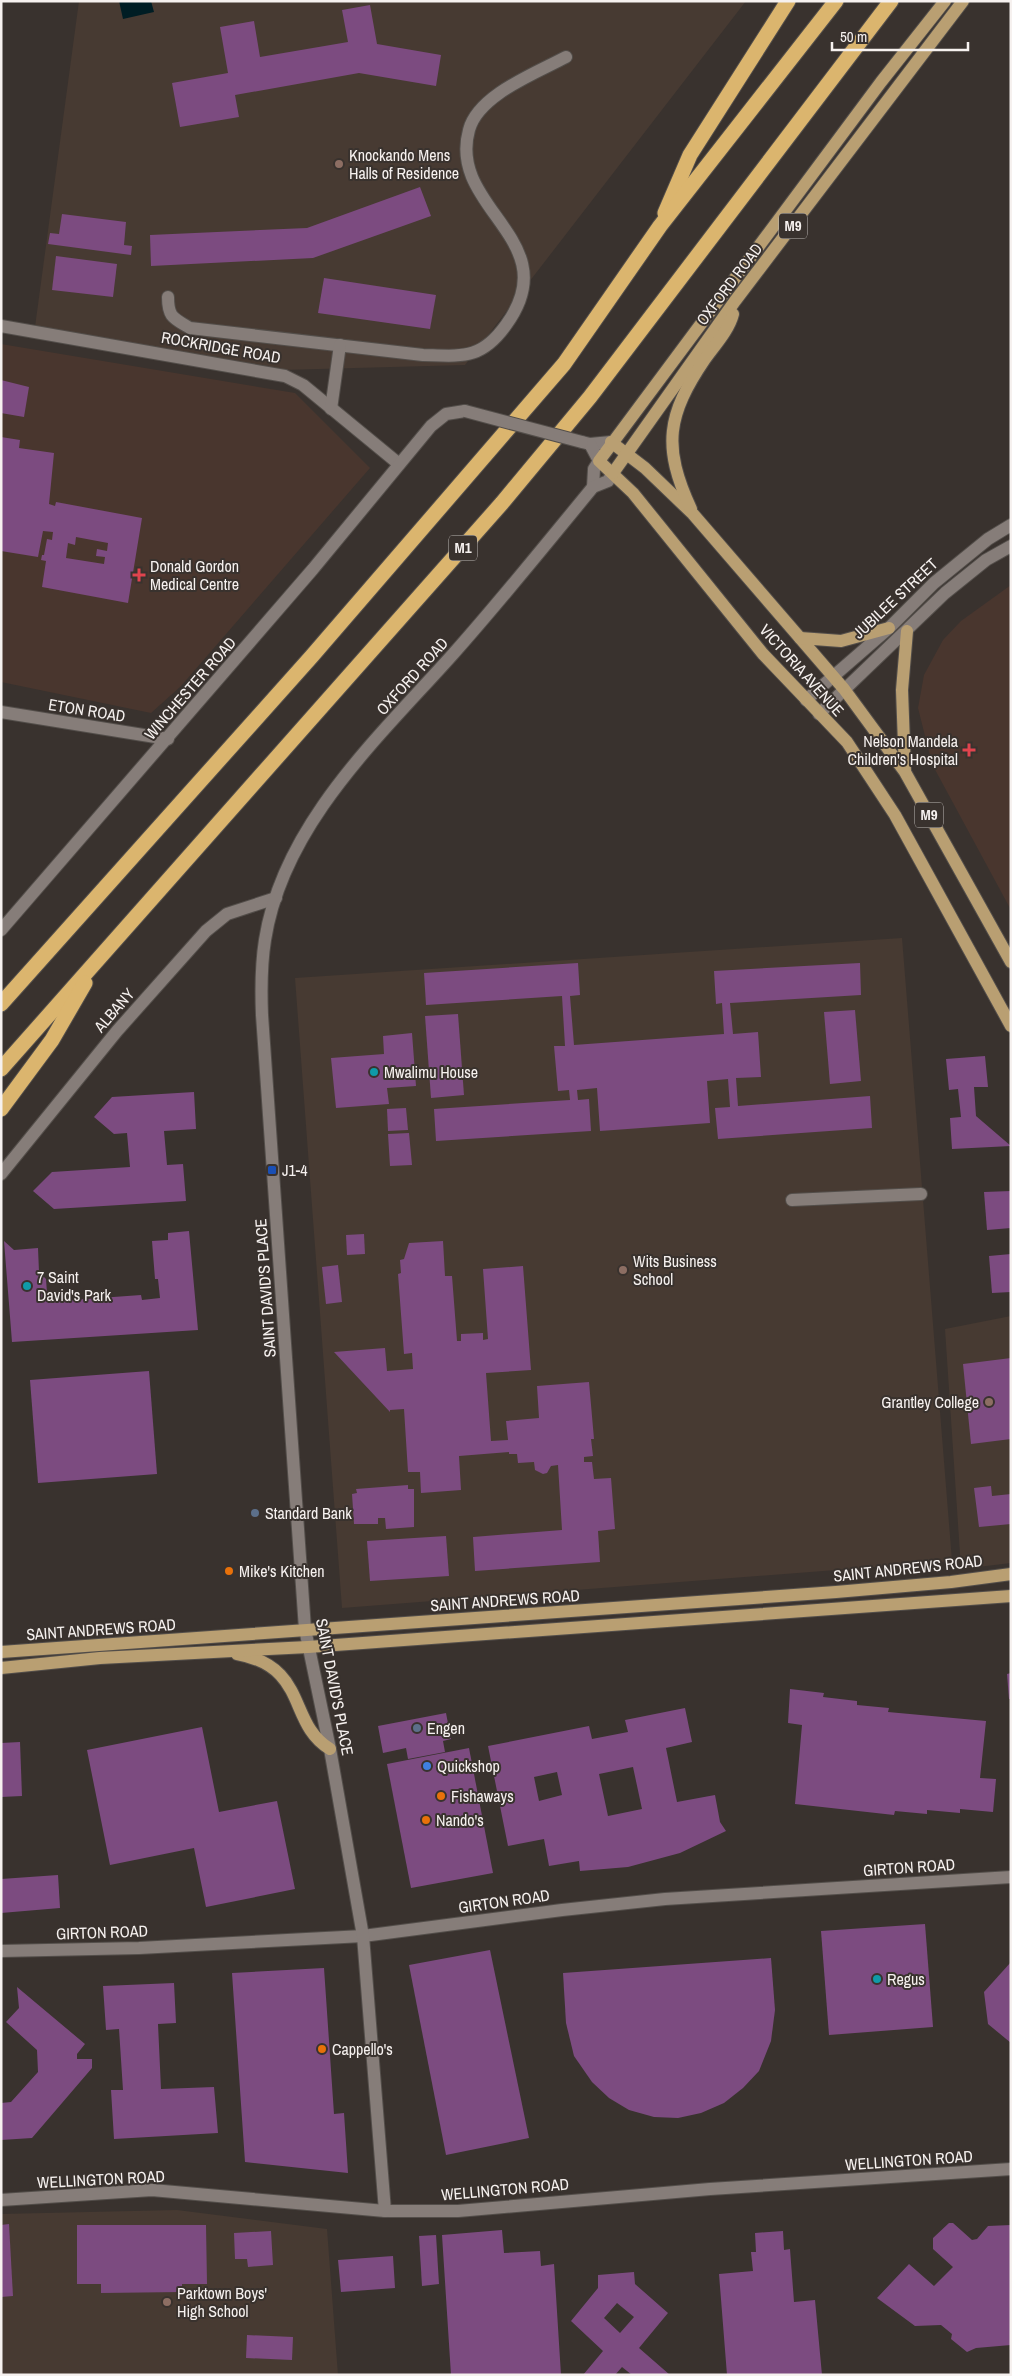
<svg xmlns="http://www.w3.org/2000/svg" width="1012" height="2376" font-family="'Archivo Narrow',sans-serif">
<style>
.built{fill:#473a32}
.medical{fill:#49362e}
.water{fill:#001d24}
.building{fill:#7c4b80;fill-rule:evenodd}
.lines{fill:none;stroke-linecap:round;stroke-linejoin:round}
.minor-casing{stroke:#534e4a;stroke-width:14}
.major-casing{stroke:#534e4a;stroke-width:14}
.highway-casing{stroke:#534e4a;stroke-width:17}
.minor{stroke:#867d79;stroke-width:12}
.major{stroke:#b99f72;stroke-width:12}
.highway{stroke:#dbb56e;stroke-width:15}
.minor-bridge-casing{stroke:#534e4a;stroke-width:14;stroke-linecap:butt}
.minor-bridge{stroke:#867d79;stroke-width:12}
.education-dot{fill:#8d6e63;stroke:#39322e;stroke-width:2}
.health-dot{fill:#e0444e;stroke:#39322e;stroke-width:2}
.culture-dot{fill:#0f9aa8;stroke:#39322e;stroke-width:2}
.transit-dot{fill:#1a4fb4;stroke:#39322e;stroke-width:2}
.service-dot{fill:#5c6f8a;stroke:#39322e;stroke-width:2}
.food-dot{fill:#e8710a;stroke:#39322e;stroke-width:2}
.shop-dot{fill:#3f7fe0;stroke:#39322e;stroke-width:2}
.labels{text-anchor:middle;stroke-width:4;stroke-linejoin:round;paint-order:stroke}
.shield{fill:#39322e;stroke:#bdb8b5;stroke-width:1}
.shield-label{font-size:15px;font-weight:bold;fill:#f6f1ef}
.poi-label{font-size:16px;fill:#f6f1ef;stroke:#39322e;text-anchor:start}
.street-label{font-size:16px;fill:#f6f1ef;stroke:#39322e}
</style>
<rect width="100%" height="100%" fill="#39322e"/>
<g class="built">
<path d="M79,1h667l-281,364 -183,5 -247,-43z"/>
<path d="M902,938l50,623 -610,47 -47,-630z"/>
<path d="M1011,1316v247l-50,6 -16,-240z"/>
<path d="M177,2210l150,19 11,146h-337v-161z"/>
</g>
<g class="medical">
<path d="M1,344l294,49 75,75 -189,218 -30,27 -150,-31z"/>
<path d="M1011,585v325l-79,-146 -14,-56 6,-33 19,-35 18,-19z"/>
</g>
<path class="water" d="M119,1h32l3,11 -31,7z"/>
<g class="building">
<path d="M370,5l7,39 64,11 -5,31 -77,-13 -124,22 4,22 -59,10 -8,-44 56,-10 -8,-46 34,-6 6,36 88,-15 -6,-32z"/>
<path d="M420,187l11,29 -118,42 -162,8 -1,-31 157,-7z"/>
<path d="M62,214l64,8 -2,23 8,1 -1,9 -83,-11 2,-11 9,1z"/>
<path d="M56,256l61,8 -4,33 -61,-7z"/>
<path d="M324,278l112,17 -6,34 -112,-16z"/>
<path d="M1,380l28,7 -5,30 -23,-4z"/>
<path d="M1,437l19,3 -1,8 35,5 -5,51 6,2 1,-4 86,16 -14,85 -86,-16 4,-26 -5,-1 1,-5h2l3,-16 5,1 1,-8 -10,-1 -5,26 -37,-6zM76,537l32,6 -1,8 -10,-2 -1,7 9,1 -1,7 -38,-6 2,-15 7,2z"/>
<path d="M578,963l2,32 -10,1 4,49 150,-11 -2,-31 -6,1 -2,-33 146,-8 1,32 -131,8 3,31 25,-2 3,45 -25,1 2,28 132,-10 2,32 -154,11 -3,-31 15,-1 -2,-28 -21,2 3,42 -110,8 -3,-43 -20,2 1,10 11,-1 2,32 -155,10 -2,-32 136,-9 -1,-10 -11,1 -4,-45h11l-3,-50 -136,9 -2,-32z"/>
<path d="M855,1010l6,71 -31,3 -6,-72z"/>
<path d="M458,1014l6,81 -33,3 -6,-82z"/>
<path d="M412,1033l4,53 -29,2 2,16 -53,4 -5,-50 53,-4 -1,-18z"/>
<path d="M985,1056l3,31h-14l2,29 35,30 -59,3 -2,-31 11,-1 -3,-28 -9,1 -3,-31z"/>
<path d="M194,1092l2,37 -32,2 3,34 16,-1 3,37 -132,8 -21,-18 19,-19 78,-5 -3,-34 -13,1 -20,-17 18,-20z"/>
<path d="M406,1108l2,22 -20,1 -1,-22z"/>
<path d="M409,1133l3,32 -22,1 -2,-32z"/>
<path d="M1011,1191v37l-24,2 -3,-38z"/>
<path d="M189,1231l9,99 -186,12 -8,-101 10,9 24,-2 1,24 7,7 1,14 11,8 83,-6 1,5 18,-2 -2,-19h-3l-3,-38 16,-1v-7z"/>
<path d="M364,1234l1,20 -18,1 -1,-20z"/>
<path d="M443,1241l2,35h7l5,65h4v-7l22,-1v7l5,-1 -5,-70 40,-3 8,104 -45,3 5,68 17,-1 -2,-19 33,-3 -2,-32 52,-4 5,57h-3l2,17 -9,1v5h8l2,17 17,-1 4,51 -17,2 2,31 -125,9 -2,-34 89,-7 -4,-65 -7,1 -4,7 -4,1 -8,-4 -1,-8 -16,1 -1,-9h-8v-2l-50,4 2,34 -40,3 -1,-21h-12l-4,-63 -14,1v2l-56,-60 51,-4 2,23 26,-2 -1,-16 -8,1 -6,-80 3,-1 -1,-13 4,-1 5,-16z"/>
<path d="M1011,1254v38l-19,1 -3,-37z"/>
<path d="M338,1265l4,37 -16,2 -4,-37z"/>
<path d="M1011,1358v81l-40,5 -8,-80z"/>
<path d="M149,1371l8,103 -119,9 -8,-103z"/>
<path d="M408,1485v4h6v38l-28,2 -1,-11h-7v6h-24l-2,-30 5,-1 -1,-4z"/>
<path d="M991,1486l1,10 19,-2v30l-32,3 -5,-39z"/>
<path d="M446,1536l3,40 -79,5 -3,-40z"/>
<path d="M1011,1673v26h-2l-2,-25z"/>
<path d="M790,1689l34,4 -1,4 34,4v4l32,3 -1,4 98,9 -6,57 16,1 -3,33 -33,-3v4l-33,-3v4l-32,-3 -1,4 -99,-11 7,-79 -14,-2z"/>
<path d="M685,1708l7,34 -26,6 11,54 38,-7 5,27 6,9 -46,22 -52,14 -48,4 -1,-10 -30,5 -5,-27 -36,7 -20,-100 101,-20 3,13 36,-7 -3,-12zM633,1767l9,42 -34,7 -9,-42zM557,1772l5,23 -23,6 -5,-24z"/>
<path d="M446,1713l5,26 -8,2 2,11 -37,7 -2,-11 -23,5 -5,-27z"/>
<path d="M202,1727l17,85 58,-11 18,88 -89,18 -12,-59 -84,17 -23,-115z"/>
<path d="M20,1742l2,54 -21,1v-54z"/>
<path d="M469,1748l24,125 -82,15 -24,-124z"/>
<path d="M58,1875l2,33 -59,5v-34z"/>
<path d="M925,1924l8,103 -104,8 -8,-104z"/>
<path d="M490,1950l39,188 -83,17 -37,-190z"/>
<path d="M771,1958l4,52 -4,31 -12,30 -16,17 -19,15 -23,10 -23,5 -24,-1 -25,-7 -20,-12 -17,-16 -18,-26 -8,-33 -3,-50z"/>
<path d="M1011,1962v81l-23,-19 -4,-32z"/>
<path d="M324,1968l10,146 10,-1 4,60 -103,-11 -13,-189z"/>
<path d="M174,1983l2,40 -18,1 3,65 53,-2 4,46 -104,6 -3,-49h12l-4,-61 -13,1 -3,-44z"/>
<path d="M17,1987l68,57 -8,10v5h15v9l-60,70 -31,2v-37l10,-1 27,-30 -1,-22 -31,-28 13,-14z"/>
<path d="M949,2223h4l19,17 5,-1 11,-13 23,-1v120l-35,3 -9,4 -16,-13 1,-5 -11,-9 -26,1 -38,-28 32,-34 25,22 19,-19 -20,-18v-11z"/>
<path d="M9,2224l4,72 -12,1v-72z"/>
<path d="M77,2225h129l1,59h-25v8l-81,1v-9h-24z"/>
<path d="M502,2230l2,23 36,-2 1,15 13,-2 7,111h-110l-9,-140z"/>
<path d="M271,2231l2,34 -25,2 -1,-8h-12l-1,-26z"/>
<path d="M783,2231l1,19 6,-1 4,53 21,-2 7,75h-95l-8,-101 34,-3 -2,-19h5l-1,-19z"/>
<path d="M436,2235l3,49 -17,2 -3,-50z"/>
<path d="M393,2256l2,32 -54,4 -3,-32z"/>
<path d="M634,2272l1,12 33,29 -29,35 31,27h-38l-10,-8 -7,8h-32l20,-24 -32,-30 27,-33v-13zM617,2303l17,14 -14,16 -16,-15z"/>
<path d="M247,2335l46,2 -1,23 -46,-2z"/>
</g>
<g class="lines">
<g class="minor-casing">
<g id="minor">
<path d="M168,297c0,20 5,21 22,31l233,27c39,1 58,5 83,-30 62,-85 -59,-116 -37,-195 9,-35 67,-57 97,-73"/>
<path d="M1,326l284,50 18,9 96,79"/>
<path d="M331,409l9,-64"/>
<path d="M582,442l8,2 21,-2"/>
<path d="M590,444l9,17 -5,8 -1,18"/>
<path d="M806,700l83,-72 45,-45 54,-44 23,-14"/>
<path d="M1,712l167,27"/>
<path d="M819,714l126,-121 41,-33 25,-14"/>
<path d="M1,930l312,-361 118,-143 15,-12 19,-3"/>
<path d="M1,1174l116,-143 89,-100 21,-17 49,-16"/>
<path d="M792,1200l129,-6"/>
<path d="M1,1951l138,-3 224,-12 199,-26 103,-11 346,-22"/>
<path d="M1,2200l151,-10 233,21h73l252,-22 301,-20"/>
<path d="M385,2211l-22,-275 -33,-187 -25,-120 -43,-614c-1,-25 -1,-50 3,-75 18,-116 115,-204 189,-287 48,-54 93,-110 139,-166l15,-6 5,-8"/>
</g>
</g>
<g class="major-casing">
<g id="major">
<path d="M945,1l-64,81 -282,379 34,32 130,161 84,88 48,73 116,211"/>
<path d="M611,442l34,26 48,46 151,175 61,83 106,190"/>
<path d="M613,473l122,-172 228,-300"/>
<path d="M691,509c-29,-63 -24,-94 14,-150 10,-14 24,-29 28,-45"/>
<path d="M800,638l41,3 48,-13"/>
<path d="M905,771l-3,-81 5,-59"/>
<path d="M1,1652l835,-60 115,-10 60,-8"/>
<path d="M237,1654c72,13 50,69 93,95"/>
<path d="M1,1668l99,-10 208,-11 703,-51"/>
</g>
</g>
<g class="highway-casing">
<g id="highway">
<path d="M665,213l25,-58 98,-154"/>
<path d="M1,1004l311,-348 252,-292 96,-138 176,-225"/>
<path d="M1,1069l501,-566 88,-106 301,-396"/>
<path d="M1,1109l51,-69 33,-57"/>
</g>
</g>
<use href="#minor" class="minor"/>
<use href="#major" class="major"/>
<use href="#highway" class="highway"/>
<g class="minor-bridge-casing">
<path id="minor-bridge" d="M465,411l117,31"/>
</g>
<use href="#minor-bridge" class="minor-bridge"/>
</g>
<g class="education-dot">
<circle cx="339" cy="164" r="5"/>
<circle cx="623" cy="1270" r="5"/>
<circle cx="989" cy="1402" r="5"/>
<circle cx="167" cy="2302" r="5"/>
</g>
<g class="health-dot">
<path d="M136.5 567.5h5v5h5v5h-5v5h-5v-5h-5v-5h5z"/>
<path d="M966.5 742.5h5v5h5v5h-5v5h-5v-5h-5v-5h5z"/>
</g>
<g class="culture-dot">
<circle cx="374" cy="1072" r="5"/>
<circle cx="27" cy="1286" r="5"/>
<circle cx="877" cy="1979" r="5"/>
</g>
<rect class="transit-dot" x="267" y="1165" width="10" height="10" rx="2.5"/>
<g class="service-dot">
<circle cx="255" cy="1513" r="5"/>
<circle cx="417" cy="1728" r="5"/>
</g>
<g class="food-dot">
<circle cx="229" cy="1571" r="5"/>
<circle cx="441" cy="1796" r="5"/>
<circle cx="426" cy="1820" r="5"/>
<circle cx="322" cy="2049" r="5"/>
</g>
<circle class="shop-dot" cx="427" cy="1766" r="5"/>
<g class="labels">
<g class="shield">
<rect x="779" y="213.5" width="28" height="25" rx="4"/>
<rect x="449" y="535.5" width="28" height="25" rx="4"/>
<rect x="915" y="802.5" width="28" height="25" rx="4"/>
</g>
<g class="shield-label">
<text x="793" y="231">M9</text>
<text x="463" y="553">M1</text>
<text x="929" y="820">M9</text>
</g>
<g class="poi-label">
<text x="349" y="161">Knockando Mens<tspan x="349" dy="18">Halls of Residence</tspan></text>
<text x="150" y="572">Donald Gordon<tspan x="150" dy="18">Medical Centre</tspan></text>
<text x="958" y="747" text-anchor="end">Nelson Mandela<tspan x="958" dy="18">Children's Hospital</tspan></text>
<text x="384" y="1078">Mwalimu House</text>
<text x="282" y="1176">J1-4</text>
<text x="633" y="1267">Wits Business<tspan x="633" dy="18">School</tspan></text>
<text x="37" y="1283">7 Saint<tspan x="37" dy="18">David's Park</tspan></text>
<text x="979" y="1408" text-anchor="end">Grantley College</text>
<text x="265" y="1519">Standard Bank</text>
<text x="239" y="1577">Mike's Kitchen</text>
<text x="427" y="1734">Engen</text>
<text x="437" y="1772">Quickshop</text>
<text x="451" y="1802">Fishaways</text>
<text x="436" y="1826">Nando's</text>
<text x="887" y="1985">Regus</text>
<text x="332" y="2055">Cappello's</text>
<text x="177" y="2299">Parktown Boys'<tspan x="177" dy="18">High School</tspan></text>
</g>
<g class="street-label">
<text transform="translate(729 284) rotate(-53)" y="6">OXFORD ROAD</text>
<text transform="translate(221 347) rotate(10)" y="6">ROCKRIDGE ROAD</text>
<text transform="translate(895 598) rotate(-43)" y="6">JUBILEE STREET</text>
<text transform="translate(802 670) rotate(48)" y="6">VICTORIA AVENUE</text>
<text transform="translate(412 676) rotate(-48)" y="6">OXFORD ROAD</text>
<text transform="translate(190 688) rotate(-49)" y="6">WINCHESTER ROAD</text>
<text transform="translate(87 710) rotate(9)" y="6">ETON ROAD</text>
<text transform="translate(114 1010) rotate(-49)" y="6">ALBANY</text>
<text transform="translate(265 1288) rotate(-94)" y="6">SAINT DAVID'S PLACE</text>
<text transform="translate(908 1568) rotate(-6)" y="6">SAINT ANDREWS ROAD</text>
<text transform="translate(505 1600) rotate(-4)" y="6">SAINT ANDREWS ROAD</text>
<text transform="translate(101 1629) rotate(-4)" y="6">SAINT ANDREWS ROAD</text>
<text transform="translate(335 1687) rotate(79)" y="6">SAINT DAVID'S PLACE</text>
<text transform="translate(909 1867) rotate(-4)" y="6">GIRTON ROAD</text>
<text transform="translate(504 1901) rotate(-8)" y="6">GIRTON ROAD</text>
<text transform="translate(102 1932) rotate(-2)" y="6">GIRTON ROAD</text>
<text transform="translate(909 2160) rotate(-4)" y="6">WELLINGTON ROAD</text>
<text transform="translate(101 2179) rotate(-3)" y="6">WELLINGTON ROAD</text>
<text transform="translate(505 2189) rotate(-5)" y="6">WELLINGTON ROAD</text>
</g>
</g>
<rect width="1012" height="2376" fill="none" stroke="#f6f1ef" stroke-width="5"/>
<path d="M832 42v8h136v-8" fill="none" stroke="#f6f1ef" stroke-width="2.5"/>
<text x="840" y="42" font-size="15" fill="#f6f1ef" stroke="#39322e" stroke-width="4" paint-order="stroke">50 m</text>
</svg>
